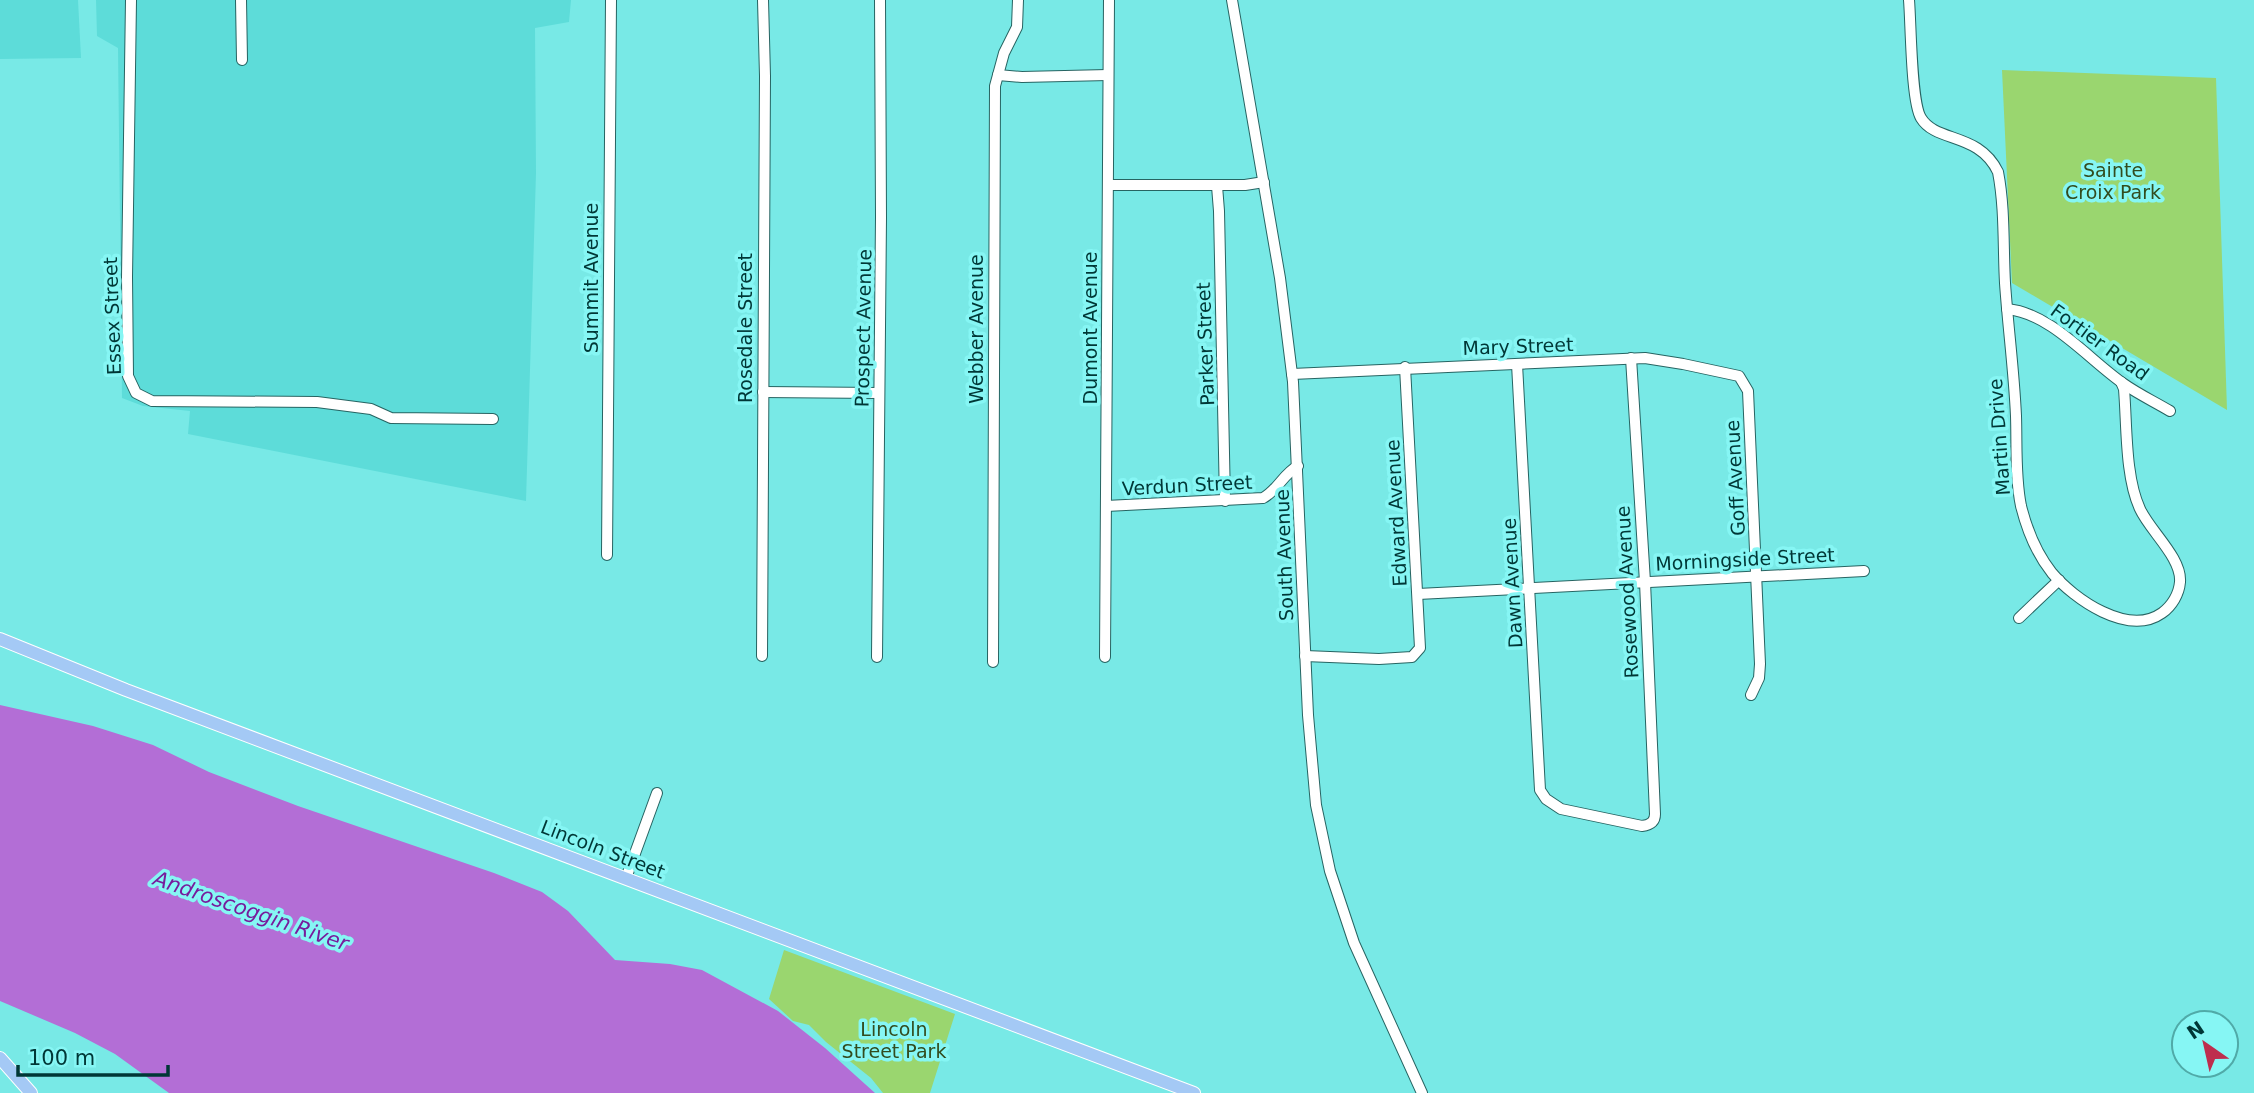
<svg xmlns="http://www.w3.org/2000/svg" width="2254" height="1093" font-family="'DejaVu Sans',sans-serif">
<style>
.built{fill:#5ddcd9}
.green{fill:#9ad66f}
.water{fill:#b36ed6}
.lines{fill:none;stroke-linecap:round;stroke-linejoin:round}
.minor-casing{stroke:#276462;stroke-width:12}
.major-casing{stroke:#fff;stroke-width:14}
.minor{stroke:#fff;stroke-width:10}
.major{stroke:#a4c9f5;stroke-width:12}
.labels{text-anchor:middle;stroke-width:7;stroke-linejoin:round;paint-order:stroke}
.park-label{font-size:19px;fill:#324c1e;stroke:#86f6f4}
.street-label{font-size:19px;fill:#003736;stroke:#86f6f4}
.water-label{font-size:21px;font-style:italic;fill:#771c9c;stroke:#86f6f4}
</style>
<rect width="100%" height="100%" fill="#78e9e6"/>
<g class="built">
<path d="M0,0h78l3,58 -81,1z"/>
<path d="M96,0h475l-2,22 -34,6 1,145 -10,328 -338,-67 2,-23 -47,-5 -21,-8 -4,-350 -21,-12z"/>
</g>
<g class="green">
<path d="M2002,70l214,8 11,332 -215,-127z"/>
<path d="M784,950l171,64 -25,79h-47l-12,-15 -45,-36 -17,-17 -16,-4 -24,-22z"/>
</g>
<path class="water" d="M0,705l93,21 60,19 56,27 89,34 196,67 48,19 26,19 47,49 55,4 32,6 76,41 47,37 50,45h-706l-54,-39 -40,-21 -75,-32z"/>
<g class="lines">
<g class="minor-casing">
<g id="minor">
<path d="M131,0l-4,277 1,99 8,17 16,8 165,1 54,7 20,9 102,1"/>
<path d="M241,0l1,60"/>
<path d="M1232,0l48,278 13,104 15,333 8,90 14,66 24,72 68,150"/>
<path d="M1909,0c2,23 2,102 12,118 15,25 58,14 77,54 7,36 5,75 7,111 3,44 9,88 11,133 1,29 -1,61 5,90 6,24 15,47 31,67 22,26 76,64 110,40 10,-7 17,-19 18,-31 2,-24 -30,-51 -40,-73 -15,-32 -13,-84 -16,-120l-3,-7"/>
<path d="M998,75l24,2 86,-2"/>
<path d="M1108,185h137l19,-3"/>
<path d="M1217,186l2,25 6,290"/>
<path d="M2007,309c44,4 82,51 117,75 14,10 31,18 46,27"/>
<path d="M1517,364l23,426 6,9 15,10 81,17c8,-1 13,-4 13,-12l-10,-232 -14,-224"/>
<path d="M1292,374l353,-16 38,6 56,12 9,15 12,273 -1,14 -8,17"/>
<path d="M763,392l116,1"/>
<path d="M1106,506l157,-8c15,-8 20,-24 35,-32"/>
<path d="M607,555l4,-555"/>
<path d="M1418,594l446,-23"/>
<path d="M2019,618l40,-38"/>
<path d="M762,656l3,-580 -2,-76"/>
<path d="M1305,656l74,3 33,-2 8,-9 -15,-281"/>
<path d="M877,657l4,-440 -1,-217"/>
<path d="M1105,657l4,-657"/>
<path d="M993,662l2,-576 9,-33 13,-26 1,-27"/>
<path d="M626,878l31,-85"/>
</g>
</g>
<g class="major-casing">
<g id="major">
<path d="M0,639l126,51 1068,403"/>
<path d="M0,1058l31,35"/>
</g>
</g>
<use href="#minor" class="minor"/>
<use href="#major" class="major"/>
</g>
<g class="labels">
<g class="park-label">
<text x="2113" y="177">Sainte<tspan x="2113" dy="22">Croix Park</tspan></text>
<text x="894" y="1036">Lincoln<tspan x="894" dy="22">Street Park</tspan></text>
</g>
<g class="street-label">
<text transform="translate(591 278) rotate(-90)" y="7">Summit Avenue</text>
<text transform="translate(112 316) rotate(-92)" y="7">Essex Street</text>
<text transform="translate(745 328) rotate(-90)" y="7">Rosedale Street</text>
<text transform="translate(863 328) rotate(-89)" y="7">Prospect Avenue</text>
<text transform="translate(1090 328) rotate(-90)" y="7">Dumont Avenue</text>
<text transform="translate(976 329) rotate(-90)" y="7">Webber Avenue</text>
<text transform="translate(2100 342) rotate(36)" y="7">Fortier Road</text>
<text transform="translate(1205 344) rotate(-92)" y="7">Parker Street</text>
<text transform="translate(1518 346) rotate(-2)" y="7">Mary Street</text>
<text transform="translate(1999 437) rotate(-94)" y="7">Martin Drive</text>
<text transform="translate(1735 478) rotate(-93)" y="7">Goff Avenue</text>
<text transform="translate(1187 485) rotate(-3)" y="7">Verdun Street</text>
<text transform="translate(1396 513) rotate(-93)" y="7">Edward Avenue</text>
<text transform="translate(1284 555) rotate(-92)" y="7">South Avenue</text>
<text transform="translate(1745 559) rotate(-3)" y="7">Morningside Street</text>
<text transform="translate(1512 583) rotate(-93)" y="7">Dawn Avenue</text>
<text transform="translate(1627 592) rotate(-93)" y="7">Rosewood Avenue</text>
<text transform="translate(603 849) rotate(21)" y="7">Lincoln Street</text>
</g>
<g class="water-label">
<text transform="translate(251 911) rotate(19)" y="7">Androscoggin River</text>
</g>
</g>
<g transform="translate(2205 1044) rotate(326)"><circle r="33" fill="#86f6f4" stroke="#50aaa8" stroke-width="2"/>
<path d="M0-5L12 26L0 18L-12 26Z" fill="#be2d4d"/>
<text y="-10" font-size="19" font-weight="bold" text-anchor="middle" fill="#003736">N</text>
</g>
<path d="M18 1065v10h150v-10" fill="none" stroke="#003736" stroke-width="3.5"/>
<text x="28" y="1065" font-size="21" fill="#003736" stroke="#86f6f4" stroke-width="5" paint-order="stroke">100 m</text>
</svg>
